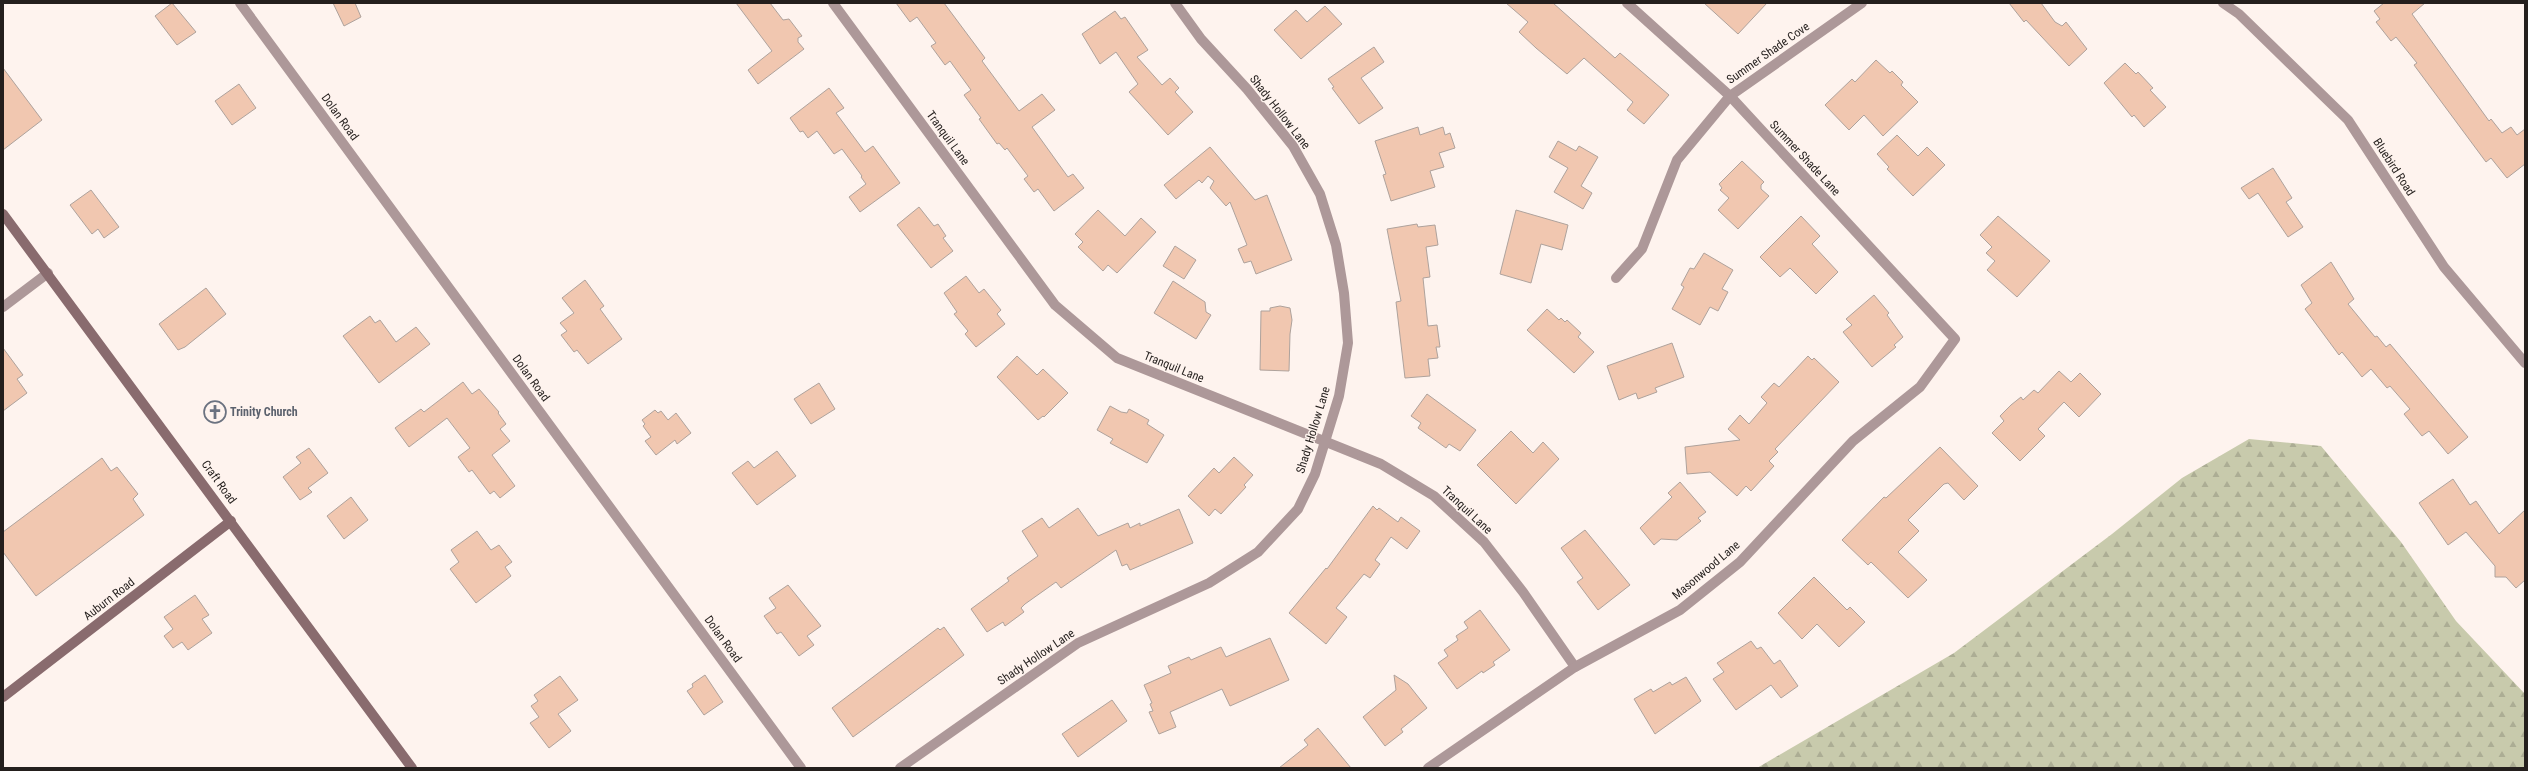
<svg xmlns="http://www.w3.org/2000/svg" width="2528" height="771" font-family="'Roboto Condensed',sans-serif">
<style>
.forest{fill:url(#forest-firs)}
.building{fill:#f1c7b0;stroke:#aea29c}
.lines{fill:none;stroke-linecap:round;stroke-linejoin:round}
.street{stroke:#ad9899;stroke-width:10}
.secondary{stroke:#896b6e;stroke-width:10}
.labels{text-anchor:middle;stroke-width:3;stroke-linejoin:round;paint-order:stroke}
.street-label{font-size:12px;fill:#241f1d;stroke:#fef3ee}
.worship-label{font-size:12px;font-weight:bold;fill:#5b616d;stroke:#fef3ee;text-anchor:start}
</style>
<defs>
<pattern id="forest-firs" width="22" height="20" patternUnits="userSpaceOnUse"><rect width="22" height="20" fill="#c8caac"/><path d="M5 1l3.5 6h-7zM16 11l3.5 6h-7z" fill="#acad94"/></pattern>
</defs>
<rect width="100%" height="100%" fill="#fef3ee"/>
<path class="forest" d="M2249,439l72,7 80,96 55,79 69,73v74h-768l197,-115 158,-119 70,-56z"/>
<g class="building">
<path d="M172,3l24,29 -19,13 -22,-29z"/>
<path d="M333,3h22l6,14 -17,9z"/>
<path d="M736,3h34l13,17 6,-1 13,17 -4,2v4l6,7 -46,35 -10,-14 24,-19z"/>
<path d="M896,3h48l41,55 -3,3 37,50 23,-17 13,16 -23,17 36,50 5,-3 11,14 -30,23 -16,-22 -4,3 -10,-13 4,-3 -21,-28 -2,2 -6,-7 -2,1 -18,-25 2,-1 -17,-23 7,-5 -21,-29 -5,4 -14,-19 5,-3 -19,-26 -7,5z"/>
<path d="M1506,3h47l62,55 5,-5 49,42 -25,29 -17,-14 6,-8 -49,-44 -17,16 -31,-26 -17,-16 9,-10z"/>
<path d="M1704,3h63l-29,31z"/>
<path d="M2009,3h32l14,19 7,4 4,-4 21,27 -18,17 -43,-46 -2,2z"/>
<path d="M2384,3h41l-13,11 77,107 2,-2 11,14 9,-6 6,8 8,-6v35l-18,14 -16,-20 -5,4 -72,-97 3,-2 -21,-26 -5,4 -15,-19 4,-3 -6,-8z"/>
<path d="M1325,6l17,18 -41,35 -27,-29 22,-20 11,12z"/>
<path d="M1115,11l6,8 4,-2 23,33 -11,7 25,28 8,-7 9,10 -4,4 18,20 -25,23 -39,-43 9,-8 -22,-32 -16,12 -18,-30z"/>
<path d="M1374,47l10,15 -23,16 22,30 -24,16 -27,-36 2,-1 -6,-8z"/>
<path d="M1876,60l14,13 2,-2 11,11 -2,3 17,17 -35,34 -19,-21 -15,15 -24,-25 27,-26 3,3z"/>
<path d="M2125,63l11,11 2,-2 15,16 -3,2 16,17 -22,20 -10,-12 -2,2 -28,-34z"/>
<path d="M3,68l39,52 -39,30z"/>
<path d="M239,84l17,24 -24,17 -17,-24z"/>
<path d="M829,88l15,20 -8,5 29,39 8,-6 27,37 -40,29 -11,-15 17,-13 -5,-7 1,-1 -20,-27 -8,5 -17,-23 -9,7 -5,-7 -3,1 -10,-14z"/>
<path d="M1418,127l2,8 23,-8 2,8 5,-2 5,15 -16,5 5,14 -14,4 5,16 -44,14 -8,-26 3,-1 -11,-33z"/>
<path d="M1897,135l21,21 9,-9 18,18 -32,31 -26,-27 2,-2 -12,-13z"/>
<path d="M1558,141l18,10 3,-5 19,11 -17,29 11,7 -9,16 -29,-17 14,-24 -19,-11z"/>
<path d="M1210,147l45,53 12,-5 25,65 -36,14 -5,-13 -7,2 -6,-14 9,-4 -17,-43 -4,4 -16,-18 4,-7 -6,-5 -6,7 -3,-3 -23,19 -12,-14z"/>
<path d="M1742,161l22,21 -3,3v4l8,7 -31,33 -20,-19 11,-12 -9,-8 2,-2 -3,-4z"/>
<path d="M2273,168l19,30 -6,4 17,25 -15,10 -30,-44 -9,6 -8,-11z"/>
<path d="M91,190l28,37 -15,11 -6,-9 -6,5 -22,-29z"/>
<path d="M919,207l15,19 4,-2 8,12 -3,2 10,13 -22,17 -34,-43z"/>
<path d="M1098,210l27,26 16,-18 15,14 -39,41 -9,-8 -5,6 -25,-24 5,-5 -8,-8z"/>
<path d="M1516,210l52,15 -6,25 -21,-6 -10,39 -31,-9z"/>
<path d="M1801,216l19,20 -8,8 26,28 -22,22 -26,-26 -10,9 -20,-20z"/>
<path d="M1998,216l52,45 -33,36 -30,-27 8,-9 -9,-8 6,-6 -12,-12z"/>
<path d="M1417,224l1,3 17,-2 3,20 -12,2 4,30 -7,1 5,48 9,-1 3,22h-4l2,11 -10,1 2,17 -25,2 -9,-76 5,-1 -14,-72z"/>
<path d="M1175,246l21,14 -12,19 -21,-13z"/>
<path d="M1704,253l29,17 -11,19 6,3 -10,19 -8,-4 -10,18 -28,-16 12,-22 -3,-2 9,-17 4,1z"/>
<path d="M2331,262l23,37 -6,5 27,33 2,-1 9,11 4,-3 78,93 -20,17 -19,-23 -7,5 -18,-22 6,-5 -20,-23 -3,2 -16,-19 -9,8 -20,-25 -3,3 -34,-46 7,-6 -11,-18z"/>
<path d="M966,276l13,17 5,-4 17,21 -4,4 8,10 -29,23 -11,-13 3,-3 -14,-17 3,-2 -13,-19z"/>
<path d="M585,280l19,26 -4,3 22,30 -34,25 -11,-14 -3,2 -13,-17 6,-4 -7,-8 14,-10 -12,-15z"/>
<path d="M1173,281l32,21 1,10 5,3 -15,24 -42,-26z"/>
<path d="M206,288l20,26 -41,33 -7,3 -19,-26z"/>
<path d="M1874,295l15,18 -2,2 16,22 -9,8 2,2 -24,20 -29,-35 9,-7 -6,-6z"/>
<path d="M1280,306l10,2 2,12 -2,14 -1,37 -29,-1 1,-59h9v-3z"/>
<path d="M1547,309l12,11 2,-2 4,4 2,-2 14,13 -3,4 16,15 -20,21 -47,-43z"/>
<path d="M370,316l5,7 5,-3 16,22 20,-15 14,17 -51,39 -36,-47z"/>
<path d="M1672,343l12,34 -29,11 2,4 -19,7 -2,-6 -17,7 -12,-34z"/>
<path d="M3,348l20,27 -6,4 10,14 -24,18z"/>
<path d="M1017,356l20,19 6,-6 25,24 -24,24 -1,-1 -5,4 -41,-43z"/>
<path d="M1808,356l4,4 2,-2 25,24 -64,67 3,3 -9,9 5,5 -23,25 -5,-5 -9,10 -27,-24 -23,2 -2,-27 55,-7 -12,-11 12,-14 9,9 18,-21 -6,-6 13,-14 5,4z"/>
<path d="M2059,371l12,11 9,-9 21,21 -22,23 -15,-15 -26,27 7,7 -25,25 -28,-28 12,-12 -4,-5 11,-11 10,-8 2,3 11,-10 4,3z"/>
<path d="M463,382l9,12 7,-5 20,23 -1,1 8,11 -6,5 10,12 -18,14 23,31 -15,12 -6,-7 -4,3 -18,-24 -3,2 -11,-15 12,-9 -23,-30 -38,29 -14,-19 26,-19 3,3z"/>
<path d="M819,383l16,26 -24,15 -17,-25z"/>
<path d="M1427,394l49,36 -16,21 -11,-7 -3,4 -28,-20 3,-5 -10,-7z"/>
<path d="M1110,406l11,6 6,1 2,-4 20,11 -2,4 17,11 -17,28 -37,-20 3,-4 -16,-9z"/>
<path d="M655,410l3,3 3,-2 7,9 8,-7 15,20 -14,11 -2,-4 -19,15 -11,-14 6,-4 -8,-11 2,-2 -3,-4z"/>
<path d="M1511,431l22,22 10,-11 16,17 -43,45 -39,-39z"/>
<path d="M1940,447l38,39 -14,14 -16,-17 -4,1 -36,36 11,11 -21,21 29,28 -19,18 -37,-36 -3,3 -26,-25 42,-43 2,1z"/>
<path d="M309,448l19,25 -20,15 4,4 -12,8 -17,-23 18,-14 -5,-6z"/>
<path d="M777,451l19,25 -39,29 -25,-32 16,-12 6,7z"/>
<path d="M1234,457l19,18 -9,10 2,2 -25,27 -6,-5 -6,7 -21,-20 26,-28 5,5z"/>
<path d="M102,458l9,13 6,-4 21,27 -5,5 11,16 -108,81 -33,-44v-20z"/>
<path d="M2453,479l17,26 6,-4 23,33 26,-24v70l-9,8 -10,-11h-11v-11l-29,-34 -18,13 -29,-42z"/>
<path d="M1680,482l26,30 -8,6 3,3 -24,19 -16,-1 -7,6 -14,-17 32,-31 -4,-4z"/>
<path d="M351,497l17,23 -24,19 -17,-23z"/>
<path d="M1373,506l4,4 2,-2 19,14 3,-5 19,14 -13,18 -16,-12 -16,23 5,4 -10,14 -6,-4 -28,34 11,9 -21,27 -37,-31 37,-45 1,1z"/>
<path d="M1078,508l20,28 30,-13 2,5 10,-5v3l39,-17 14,34 -63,27 -3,-6 -5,2 -6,-16 -55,38 -5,-6 -31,22 -4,4 3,4 -19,14 -2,-4 -16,10 -16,-23 38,-28 -2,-3 31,-22 -16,-25 20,-13 7,10z"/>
<path d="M1585,530l45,55 -32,25 -21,-28 6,-4 -22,-30z"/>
<path d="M477,531l14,19 8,-5 13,17 -7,5 6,9 -35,27 -26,-34 9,-7 -8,-12z"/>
<path d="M1814,577l33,33 3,-3 15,15 -26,25 -22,-23 -15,15 -24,-26z"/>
<path d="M788,585l33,41 -14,10 7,9 -15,11 -18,-24 -4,2 -13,-18 12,-8 -7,-10z"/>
<path d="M195,595l14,20 -7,4 10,14 -24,17 -6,-8 -9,6 -9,-12 9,-7 -9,-12z"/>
<path d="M1480,610l30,40 -17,12 2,3 -12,8 -1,-2 -25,18 -19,-26 10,-7 -4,-6 14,-10 -2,-4 12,-8 -4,-6z"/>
<path d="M944,627l20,28 -111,82 -21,-29 106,-80 2,2z"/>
<path d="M1270,638l19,42 -59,26 -8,-17 -52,23 6,15 -17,7 -10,-22 4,-1 -3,-7 2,-1 -8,-18 27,-12 -3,-7 21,-9 2,3 30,-13 5,10z"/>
<path d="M1751,641l6,8 4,-2 13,17 6,-4 18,26 -17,12 -10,-13 -35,25 -23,-31 11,-7 -7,-9z"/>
<path d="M705,675l18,27 -19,13 -17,-24 6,-4 -1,-3z"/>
<path d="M1394,675l14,9 19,24 -26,21 2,3 -18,14 -22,-29 33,-27z"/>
<path d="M560,676l18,24 -20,14 13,17 -22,17 -19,-25 9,-6 -8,-11 7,-5 -4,-6z"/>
<path d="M1686,677l15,24 -46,33 -21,-35 17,-10 2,3 17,-10 2,3z"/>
<path d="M1112,700l15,21 -49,36 -16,-23z"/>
<path d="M1318,728l33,40h-72l29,-23 -4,-5z"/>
</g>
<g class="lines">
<g class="street">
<path d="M240,3l561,765"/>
<path d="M833,3l222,302 62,53 264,106 53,32 50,46 39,50 52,75"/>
<path d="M2223,3l16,11 109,106 96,147 81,96"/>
<path d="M1616,278l26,-29 35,-89 53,-64 132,-93"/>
<path d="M3,307l45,-34"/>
<path d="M900,768l178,-125 131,-60 49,-31 40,-43 17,-35 24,-78 9,-53 -4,-50 -8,-48 -16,-51 -27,-48 -46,-57 -46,-50 -26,-36"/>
<path d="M1428,768l147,-101 105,-57 60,-48 113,-121 67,-54 35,-48 -225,-243 -103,-93"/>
</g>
<g class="secondary">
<path d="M3,214l409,554"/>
<path d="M3,697l228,-176"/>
</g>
</g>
<defs>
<g id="church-ring" transform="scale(1.15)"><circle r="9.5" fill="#fef3ee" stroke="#6b7280" stroke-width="1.5"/><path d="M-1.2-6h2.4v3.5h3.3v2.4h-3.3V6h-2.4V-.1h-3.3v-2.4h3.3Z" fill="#6b7280"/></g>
</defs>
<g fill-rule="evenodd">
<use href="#church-ring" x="215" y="412"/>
</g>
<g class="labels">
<g class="street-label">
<text transform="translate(1768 53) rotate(-35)" y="4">Summer Shade Cove</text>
<text transform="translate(1280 112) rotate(52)" y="4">Shady Hollow Lane</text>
<text transform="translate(340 117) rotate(54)" y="4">Dolan Road</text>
<text transform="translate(948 138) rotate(54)" y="4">Tranquil Lane</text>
<text transform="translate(1805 158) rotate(47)" y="4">Summer Shade Lane</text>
<text transform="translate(2394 167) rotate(57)" y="4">Bluebird Road</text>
<text transform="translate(1174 367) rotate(22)" y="4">Tranquil Lane</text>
<text transform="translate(531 378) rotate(54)" y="4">Dolan Road</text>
<text transform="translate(1313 430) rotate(-73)" y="4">Shady Hollow Lane</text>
<text transform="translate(219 482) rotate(54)" y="4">Craft Road</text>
<text transform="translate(1467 510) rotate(43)" y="4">Tranquil Lane</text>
<text transform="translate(1706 570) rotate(-40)" y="4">Masonwood Lane</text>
<text transform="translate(109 599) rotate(-38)" y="4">Auburn Road</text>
<text transform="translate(723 639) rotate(54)" y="4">Dolan Road</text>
<text transform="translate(1036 657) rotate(-34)" y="4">Shady Hollow Lane</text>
</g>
<g class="worship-label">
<text x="230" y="416">Trinity Church</text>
</g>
</g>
<rect width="2528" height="771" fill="none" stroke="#241f1d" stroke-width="8"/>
</svg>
